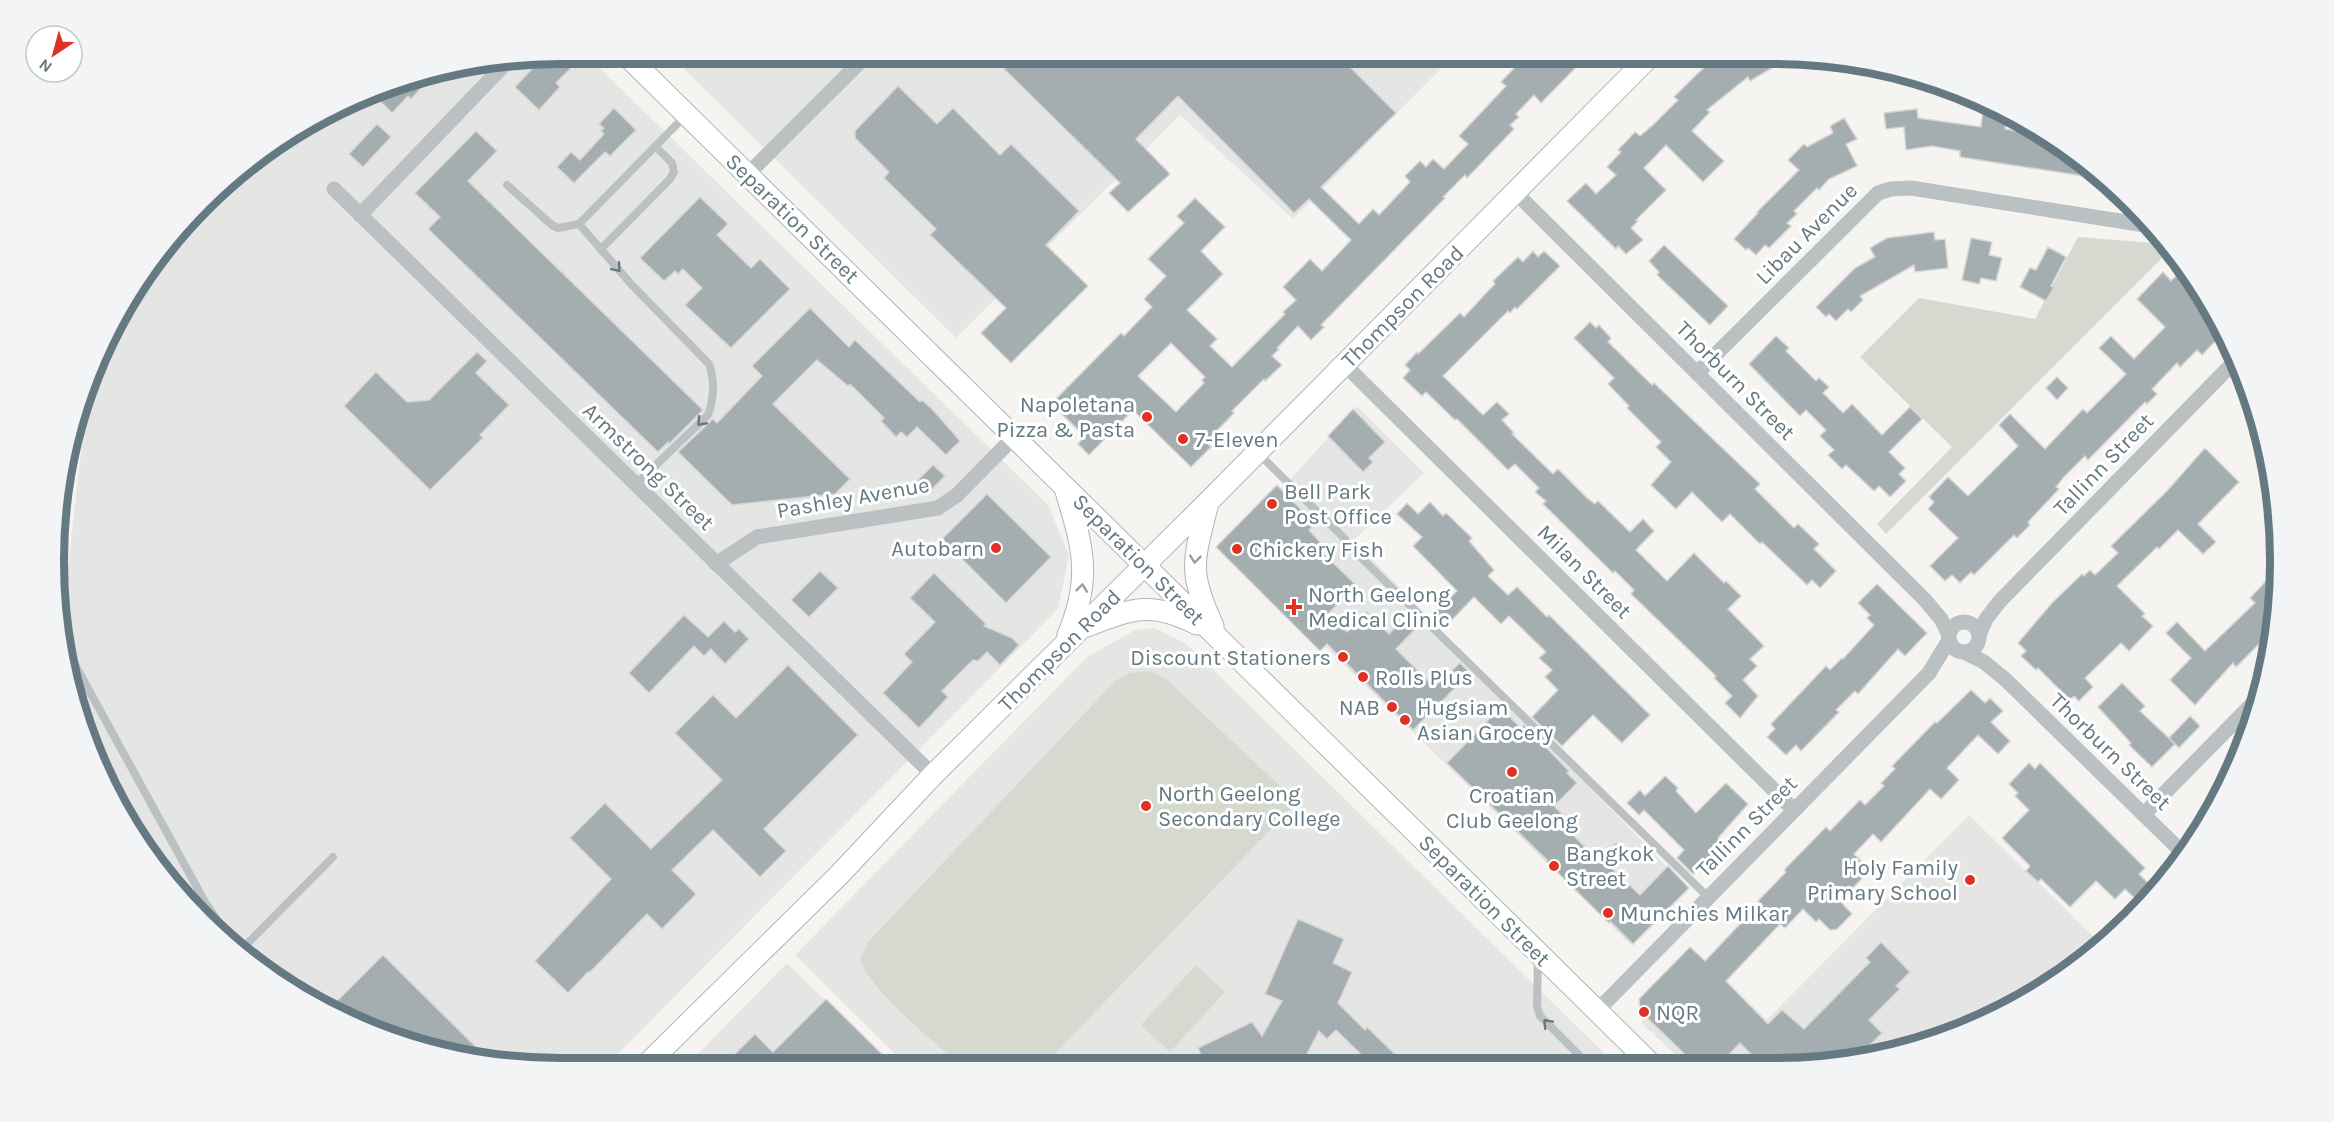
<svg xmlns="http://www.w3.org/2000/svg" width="2334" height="1122" font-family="Karla,sans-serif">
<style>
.built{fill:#e5e6e4}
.green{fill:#d5d9d0}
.building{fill:#a4aeb1;stroke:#d6d5d3;stroke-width:1.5;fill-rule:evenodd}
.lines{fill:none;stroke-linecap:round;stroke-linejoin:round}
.secondary-casing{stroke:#aeb5b8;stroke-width:23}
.lane{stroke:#bbc1c3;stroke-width:8}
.street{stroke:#bbc1c3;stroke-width:15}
.secondary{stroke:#fff;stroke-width:21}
.oneway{stroke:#647981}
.oneway2{stroke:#92a1a7}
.poi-dot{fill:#e13124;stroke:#fff;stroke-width:2}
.labels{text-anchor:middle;stroke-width:6;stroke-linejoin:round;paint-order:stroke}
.street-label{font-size:22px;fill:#647981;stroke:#fff}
.poi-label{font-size:22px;fill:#647981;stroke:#fff;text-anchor:start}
.rim{fill:none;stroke:#647981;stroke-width:8}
</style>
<rect width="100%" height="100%" fill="#f5f4f0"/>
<g class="built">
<path d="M561,54h24l463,451 21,50 -11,54 -454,459h-43l-99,-10 -95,-29 -141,-87 -67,-73 -53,-83 -48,-158 6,-25 25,-222 4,-14 46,-87 113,-121 146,-78z"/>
<path d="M669,54h786l-162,165 -113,-104 -224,223z"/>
<path d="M1357,406l67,67 -70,67 333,348 -55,58 -336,-328 -19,-124z"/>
<path d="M1155,628l33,17 427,419 -707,3 -113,-112 292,-298 48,-27z"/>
<path d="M1969,815l132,129 -19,19 -115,66 -127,35h-155l-43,-41 1,-18 48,-56 76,71z"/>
<path d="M787,963l106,104 -209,1z"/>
</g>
<g class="green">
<path d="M2078,237l88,7 4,6 -284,284 -9,-10 75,-77 -92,-90 59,-59 116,21z"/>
<path d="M1150,671l15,7 132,124 -254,264 -81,1c-30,-28 -87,-71 -102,-107l8,-18 247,-261 15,-8z"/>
<path d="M1196,965l29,27 -55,60 -29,-27z"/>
</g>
<g class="building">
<path d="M566,54l10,9 -20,20 4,4 -21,23 -24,-23 28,-30z"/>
<path d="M1018,54h319l59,59 -75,74 38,37 14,-15 6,6 31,-33 -5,-6 15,-15 6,6 7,-8 11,10 24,-25 -9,-8 47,-50 -5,-4 16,-17 3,2 13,-13h56l-48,49 -7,-8 -18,19 3,3 -9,8 4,4 -47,49 -2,-3 -22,22 2,1 -124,127 3,2 -13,13 -13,-14 -21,22 2,1 -7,7 10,9 -17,16 -1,-2 -32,32 2,2 -28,29 5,5 -20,20 -58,-57 -44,45 -11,-11 7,-8 -34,-32 70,-71 3,3 28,-29 -8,-8 22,-23 -18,-17 36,-36 -7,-7 18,-18 30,29 -24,24 22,23 -36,36 30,29 -7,7 22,21 53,-53 -2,-2 13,-12 -13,-13 27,-28 12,12 29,-31 -42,-41 -15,14 -116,-117 -42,43 34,35 -42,38 -19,-19 11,-10 -116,-114zM1171,343l34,34 -3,3 2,3 -28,29 -38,-36z"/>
<path d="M1727,54h36l9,14 -22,13 -2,-4 -41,33 3,2 -18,19 32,30 -21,21 -37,-37 -22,23 22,22 -30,30 2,1 -7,7 12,12 -17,14 -8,-8 -2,3 -49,-48 19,-18 10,11 20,-19 -9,-8 14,-15 -3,-2 17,-18 5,4 13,-11 25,-25 -4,-3 22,-22 20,-18 2,3z"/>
<path d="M433,75l-22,24 -3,-3 -16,17 -19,-19 25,-13z"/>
<path d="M898,86l39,38 16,-16 47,47 11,-11 68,67 -33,34 42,41 -77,77 -30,-30 25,-25 -76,-73 6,-6 -52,-51 5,-6 -34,-34v-7z"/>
<path d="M1984,102l23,12 -2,15 30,5v-5l20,11 48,39 -143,-22v-6l-28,-5 -26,4 -2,-23 -18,2 -2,-16 33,-4 1,9 63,9z"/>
<path d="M614,108l22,22 -26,26 -5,-4 -31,31 -17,-16 14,-15 9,8 24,-26 -3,-3 3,-3 -5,-4z"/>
<path d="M1844,118l13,21 -11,5 11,22 -28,13 -10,11 -2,-2 -23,23 3,3 -10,9 4,3 -22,22 -4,-3 -9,10 -8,-7 -2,2 -12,-11 24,-26 -1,-1 42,-42 -11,-10 16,-16 3,3 26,-14 -3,-7z"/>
<path d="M377,124l14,13 -28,30 -14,-13z"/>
<path d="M476,131l21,20 -29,30 235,229 -34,34 -1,-2 -10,10 -230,-223 12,-12 -25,-24z"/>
<path d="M700,197l28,27 -11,11 34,33 9,-9 30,30 -59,59 -46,-43 17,-17 -19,-19 -5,5 -3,-3 -11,10 -24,-23z"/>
<path d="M1934,232l1,8 10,-1 3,29 -33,4 -1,-7 -54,31 3,4 -12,12 -3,-3 -12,12 -7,-7 -3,3 -10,-10 39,-39 20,-11 -5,-9 17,-10z"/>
<path d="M1971,238l21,4 -3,13 13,3 -6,23 -15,-3 -2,6 -17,-4z"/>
<path d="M1664,245l64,61 -18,19 -53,-50 2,-3 -10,-11z"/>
<path d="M2048,247l18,10 -15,29 3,1 -8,14 -26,-14 10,-19 6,2z"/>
<path d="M1533,251l5,6 6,-6 16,15 -43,43 -2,-2 -5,6 -2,-2 -65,65 40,39 14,-13 12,12 -7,6 12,13 -2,1 41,40 5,-5 29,29 8,6 3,-3 32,31 13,-13 11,12 -18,19 31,31 27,-28 30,30 2,-2 15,15 -13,13 36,37 -14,13 7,7 -14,14 15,16 -18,22 -15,-15 7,-7 -18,-18 2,-2 -85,-82 3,-4 -19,-19 -2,2 -70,-69 3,-3 -11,-9 4,-4 -24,-24 -7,6 -51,-51 -2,1 -29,-28 -4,4 -19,-18 7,-8 -5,-5 12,-13 1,2 42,-41 4,4 24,-26 7,-7 -2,-3 25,-24 5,5z"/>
<path d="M2185,267l10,13 28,53 -21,22 -5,-5 -17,17 -3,-4 -25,26 5,5 -10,10 -2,-2 -57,58 -3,-4 -22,22 -7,9 3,2 -31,33 2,3 -13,13 -3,-3 -40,40 -3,-3 -11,11 -8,-8 -7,6 -15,-15 28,-28 -30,-29 6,-7 -5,-5 19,-20 20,19 50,-50 -19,-21 11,-11 35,35 38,-40 4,4 39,-39 -27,-26 12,-12 23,23 31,-32 -28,-28 26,-27 8,9z"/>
<path d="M810,308l39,39 6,-7 65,62 2,-2 11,10 27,31 -14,14 -29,-28 -10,10 -6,-5 -5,5 -15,-16 3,-3 -34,-34 -2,2 -31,-26 -44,44 77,75 -15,15 -103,11 -54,-53 35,-33 4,4 45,-47 -10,-10z"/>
<path d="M1590,322l6,6 3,-3 12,13 -3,4 44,43 2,-2 106,101 -5,5 39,39 4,-4 21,20 -5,5 22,22 -16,17 -8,-8 -5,5 -45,-43 -2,2 -30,-30 -8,8 -30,-30 -16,17 -25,-24 20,-23 -15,-15 5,-5 -34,-34 2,-2 -21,-22 6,-6 -40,-40z"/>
<path d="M1776,336l13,12 -3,3 30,30 3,-3 10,9 -6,6 20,20 9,-9 30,31 28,-28 12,12 -33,33 16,16 -6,6 7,7 -16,16 -11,-11 -5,5 -28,-26 -4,4 -14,-14 6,-5 -14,-14 6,-6 -20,-20 -6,6 -51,-52z"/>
<path d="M477,352l10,9 -11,12 33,32 -29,30 3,3 -53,52 -86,-84 32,-34 31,30 22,-2z"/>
<path d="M2057,377l11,11 -11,12 -11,-12z"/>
<path d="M1353,409l32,33 -16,16 4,4 -10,10 -35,-36z"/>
<path d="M2205,448l34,34 -41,42 18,18 -13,12 -25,-24 -19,19 -2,-2 -40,39 28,28 -3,2 11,10 -24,25 -8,-8 -36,35 8,9 -14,14 -5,-5 -4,4 -32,-32 -2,2 -15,-14 5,-5 -8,-8 34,-40 30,-29 2,2 6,-6 5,5 23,-22 -7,-7 56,-55z"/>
<path d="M933,465l12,11 -13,13 -8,3 -9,-9z"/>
<path d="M1277,485l38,39 -6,6 17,19 -3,4 33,32 -28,29 19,18 20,-20 22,22 20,-21 11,11 -24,25 38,38 26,-24 10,10 -57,57 -86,-86 -7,7 -104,-104z"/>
<path d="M987,494l64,63 -45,46 -64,-64z"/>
<path d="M1430,502l13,14 3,-3 26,25 -3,3 25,29 -6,6 20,19 9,-8 30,30 2,-2 101,100 -28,28 -29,-28 -31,31 -30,-29 26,-27 -13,-13 7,-7 -13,-12 7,-6 -37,-36 -8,8 -27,-27 -28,29 -12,-12 23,-23 -44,-45 9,-9 -25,-23 10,-11 11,11z"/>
<path d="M820,571l18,17 -29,29 -18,-17z"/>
<path d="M934,573l52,51 -2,2 28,12 7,7 -19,20 -13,-13 -9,9 -5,-1 -31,31 6,6 -29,31 -36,-35 29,-31 -8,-8 31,-32 -25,-24z"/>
<path d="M2267,580l10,10 -4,40 -37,37 -3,-4 -38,42 -25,-25 21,-22 -25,-25 11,-11 28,29 50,-48 -5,-5z"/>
<path d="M1877,584l50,49 -22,23 -7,-7 -40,45 -3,-3 -19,19 3,2 -38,39 -5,-6 -10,10 -19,-18 8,-8 -4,-5 55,-58 4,4 12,-12 1,1 31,-34 -7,-7 3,-3 -12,-12z"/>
<path d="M684,615l24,22 16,-16 11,11 4,-3 10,10 -24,25 -14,-15 -7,7 -10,-10 -45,47 -20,-20z"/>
<path d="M788,665l70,70 -94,94 22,22 -26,26 -47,-47 -41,40 24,24 -34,35 -15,-15 -58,59 -1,-1 -20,21 -33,-32 76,-82 -41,-41 35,-35 46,46 71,-69 -47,-47 38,-38 23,23z"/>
<path d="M2122,683l23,23 -5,5 35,33 -23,23 -23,-22 2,-2 -33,-36z"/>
<path d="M1971,690l14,13 5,-5 13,13 -12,11 19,19 -12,13 -20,-19 -31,33 12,12 -18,19 -11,-10 -49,53 -8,-8 -19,20 16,16 -30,31 12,13 -15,15 -7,1 -11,-11 -3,3 -13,-13 -18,19 -5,-4 -54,57 42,43 14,-14 22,19 66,-67 -4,-4 15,-16 29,30 -14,14 4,3 -31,31 13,13 -26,26 -16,5h-79l-21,-21 -20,21h-25l-55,-53 -1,-12 51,-52 15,14 55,-58 -2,-2 28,-29 -2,-2 42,-43 4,4 30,-31 5,5 19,-19 -3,-3 14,-14 -3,-3 43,-44 2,1z"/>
<path d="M1500,708l21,20 3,-3 45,46 -2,2 10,10 -23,23 22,22 -5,5 28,28 17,-18 11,10 -15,16 28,26 28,-29 21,22 -56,56 -23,-23 -1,2 -63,-62 1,-1 -100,-97z"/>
<path d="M2190,716l10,10 -21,22 -10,-10z"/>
<path d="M2029,763l6,6 5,-6 105,105 -6,6 16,16 -14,14 -16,-15 -10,10 -19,-18 -26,26 -29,-28 -3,3 -12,-11 4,-5 -28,-28 27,-28 -14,-14 3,-3 -9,-9z"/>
<path d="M1665,776l13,12 -2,3 20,22 30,-30 22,21 -30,34 5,5 -30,31 -16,-16 7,-8 -40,-40 -5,5 -12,-12 13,-13 5,6z"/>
<path d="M1298,919l46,20 -11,24 19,9 -14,31 27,27 2,-3 39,38h-34l-36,-35 -9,9 -8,-8 -18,34 -95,1 -8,-18 54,-26 10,14 20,-35 -17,-7z"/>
<path d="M383,955l107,106 -28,-3 -95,-29 -27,-16 -7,-8z"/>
<path d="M826,999l69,68h-173l33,-33 18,18z"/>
</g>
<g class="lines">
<g class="secondary-casing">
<g id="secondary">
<path d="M625,54l1026,1010"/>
<path d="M1065,488c17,57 28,88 3,147"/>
<path d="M1208,503c-14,57 -21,67 5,123"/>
<path d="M1087,626c47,-18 64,-25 110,-2"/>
<path d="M643,1068l196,-193 94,-100 277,-275 442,-446"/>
</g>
</g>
<g class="lane">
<path d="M507,185l46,41 5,2 21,-4 107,-109"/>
<path d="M579,224l52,60 78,80c6,17 5,34 -1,51l-73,70"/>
<path d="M601,249l69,-70 4,-7 -2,-9 -17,-17"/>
<path d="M1258,453l87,86 -1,2 364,356"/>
<path d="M62,641l143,261 17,25 20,21"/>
<path d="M240,951l93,-94"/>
<path d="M1538,957l-1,49 3,10 48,48"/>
</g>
<g class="street">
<path d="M748,174l120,-120"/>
<path d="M334,189l599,586"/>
<path d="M1515,192l410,408 16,19 8,16"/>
<path d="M360,215l146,-152"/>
<path d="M1344,364l450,446"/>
<path d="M1697,373l181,-180 13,-4 20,-1 240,38"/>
<path d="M716,564l41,-27 181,-29 19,-13 58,-59"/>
<circle cx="1964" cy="637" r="15"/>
<path d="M1979,635l7,-16 14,-18 237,-242"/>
<path d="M1966,653l18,9 22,18 178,174"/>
<path d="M2144,814l115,-117"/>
<path d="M1597,1011l332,-338 20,-33"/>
</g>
<use href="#secondary" class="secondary"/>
</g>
<defs><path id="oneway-chevron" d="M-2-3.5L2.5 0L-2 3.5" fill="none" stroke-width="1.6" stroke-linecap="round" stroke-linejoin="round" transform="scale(1.5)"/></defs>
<g class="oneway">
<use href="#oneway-chevron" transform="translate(617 268) rotate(49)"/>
<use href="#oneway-chevron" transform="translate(701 422) rotate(132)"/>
<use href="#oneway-chevron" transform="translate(1547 1023) rotate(-133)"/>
</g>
<g class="oneway2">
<use href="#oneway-chevron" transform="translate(1195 559) rotate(96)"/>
<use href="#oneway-chevron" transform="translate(1082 588) rotate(-83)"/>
</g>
<g class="poi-dot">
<circle cx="1147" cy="417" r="6"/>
<circle cx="1183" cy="439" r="6"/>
<circle cx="1272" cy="504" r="6"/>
<circle cx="996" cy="548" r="6"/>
<circle cx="1237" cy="549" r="6"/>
<path d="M1291 598h6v6h6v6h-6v6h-6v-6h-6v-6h6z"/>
<circle cx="1343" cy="657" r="6"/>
<circle cx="1363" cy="677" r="6"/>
<circle cx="1392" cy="707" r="6"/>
<circle cx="1405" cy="720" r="6"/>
<circle cx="1512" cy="772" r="6"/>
<circle cx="1146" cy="806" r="6"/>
<circle cx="1554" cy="866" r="6"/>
<circle cx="1970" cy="880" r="6"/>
<circle cx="1608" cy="913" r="6"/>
<circle cx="1644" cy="1012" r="6"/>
</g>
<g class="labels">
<g class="street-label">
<text transform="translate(793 218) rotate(44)" y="8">Separation Street</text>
<text transform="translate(1806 233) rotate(-45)" y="8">Libau Avenue</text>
<text transform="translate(1402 306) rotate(-45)" y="8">Thompson Road</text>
<text transform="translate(1736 380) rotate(45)" y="8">Thorburn Street</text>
<text transform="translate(2103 464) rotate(-46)" y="8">Tallinn Street</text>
<text transform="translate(649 466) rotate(44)" y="8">Armstrong Street</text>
<text transform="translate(853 497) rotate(-10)" y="8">Pashley Avenue</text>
<text transform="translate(1139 559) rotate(45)" y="8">Separation Street</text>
<text transform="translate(1585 571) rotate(45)" y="8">Milan Street</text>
<text transform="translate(1059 650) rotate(-45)" y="8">Thompson Road</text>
<text transform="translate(2111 751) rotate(44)" y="8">Thorburn Street</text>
<text transform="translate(1746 826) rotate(-45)" y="8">Tallinn Street</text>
<text transform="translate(1485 900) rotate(45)" y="8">Separation Street</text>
</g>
<g class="poi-label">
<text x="1135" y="412" text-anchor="end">Napoletana<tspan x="1135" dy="25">Pizza &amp; Pasta</tspan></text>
<text x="1195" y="447">7-Eleven</text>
<text x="1284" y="499">Bell Park<tspan x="1284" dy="25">Post Office</tspan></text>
<text x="984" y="556" text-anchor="end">Autobarn</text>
<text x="1249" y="557">Chickery Fish</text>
<text x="1308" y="602">North Geelong<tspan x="1308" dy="25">Medical Clinic</tspan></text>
<text x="1331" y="665" text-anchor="end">Discount Stationers</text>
<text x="1375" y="685">Rolls Plus</text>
<text x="1380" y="715" text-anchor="end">NAB</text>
<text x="1417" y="715">Hugsiam<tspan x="1417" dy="25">Asian Grocery</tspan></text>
<text x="1158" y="801">North Geelong<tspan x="1158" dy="25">Secondary College</tspan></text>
<text x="1512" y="803" text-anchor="middle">Croatian<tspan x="1512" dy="25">Club Geelong</tspan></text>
<text x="1566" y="861">Bangkok<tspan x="1566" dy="25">Street</tspan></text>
<text x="1958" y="875" text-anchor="end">Holy Family<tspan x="1958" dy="25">Primary School</tspan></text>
<text x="1620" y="921">Munchies Milkar</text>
<text x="1656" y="1020">NQR</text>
</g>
</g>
<path d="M0 0H2334V1122H0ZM560 64H1774A496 496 0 0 1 2270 560V562A496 496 0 0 1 1774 1058H560A496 496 0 0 1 64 562V560A496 496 0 0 1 560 64Z" fill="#f3f4f5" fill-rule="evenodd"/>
<path class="rim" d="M560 64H1774A496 496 0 0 1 2270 560V562A496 496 0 0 1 1774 1058H560A496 496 0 0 1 64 562V560A496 496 0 0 1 560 64Z"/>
<g transform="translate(54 54) rotate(216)"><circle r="28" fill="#ffffff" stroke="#c1c9cd" stroke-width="1.5"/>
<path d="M0-4.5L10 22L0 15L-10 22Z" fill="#e13124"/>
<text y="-9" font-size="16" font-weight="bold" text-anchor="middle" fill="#647981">N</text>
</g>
</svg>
